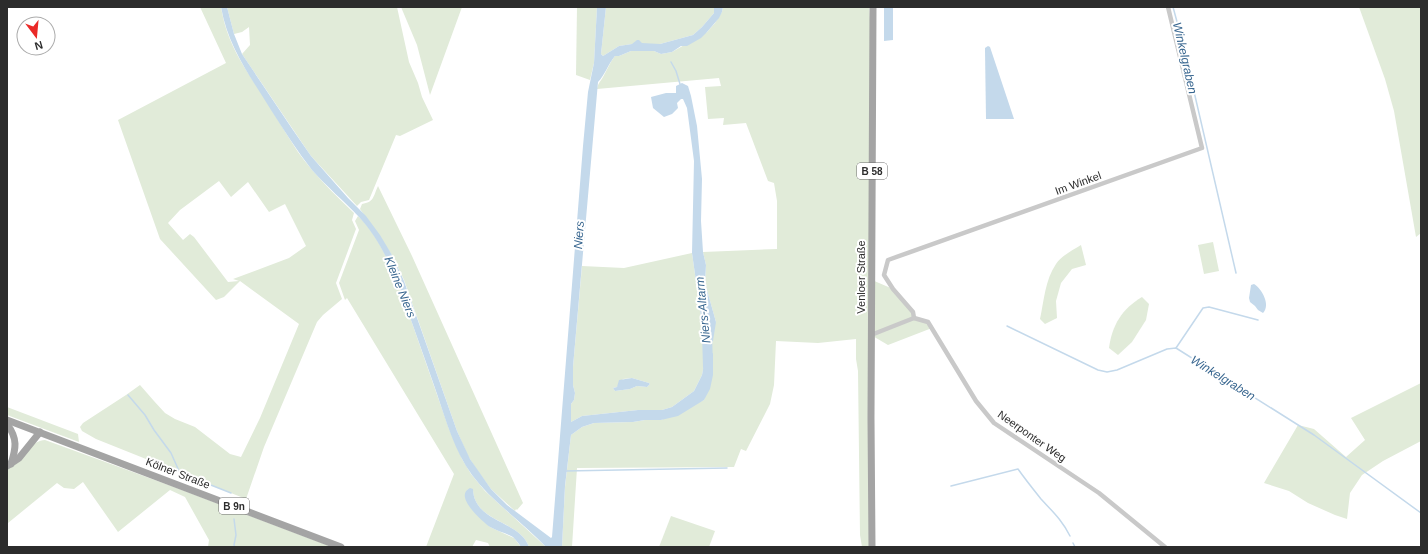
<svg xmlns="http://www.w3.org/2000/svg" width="1428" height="554" font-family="Helvetica,sans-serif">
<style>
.green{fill:#e1ebd9;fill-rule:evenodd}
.water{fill:#c4d9eb}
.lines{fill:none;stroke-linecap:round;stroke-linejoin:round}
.stream{stroke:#c4d9eb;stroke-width:1.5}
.river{stroke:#c4d9eb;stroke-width:10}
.minor{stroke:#c9c9c9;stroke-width:4.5}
.primary{stroke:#a4a4a4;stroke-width:7}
.labels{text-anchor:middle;stroke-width:4;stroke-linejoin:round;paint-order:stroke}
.shield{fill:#fff;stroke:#6b6b6b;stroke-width:1}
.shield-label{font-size:10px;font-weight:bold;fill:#2c2c2c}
.street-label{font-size:11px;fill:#2c2c2c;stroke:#fff}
.water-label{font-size:12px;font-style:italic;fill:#396790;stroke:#fff}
</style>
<rect width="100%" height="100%" fill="#fff"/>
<g class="green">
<path d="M200,7h21c6,37 23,60 43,90 11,18 22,37 34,55 16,22 36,42 56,61l-2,7 4,9 -20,54 6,16 -19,16 -6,7 -53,125 -18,52 -150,-60 -14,-8 -2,-4 3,-4 43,-28 14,-10 14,16 11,12 10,6 20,8 35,27 11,3 19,-39 39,-94 -59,-43 -16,16 -8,3 -56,-61 -42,-119 108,-57zM219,181l12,16 17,-15 21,30 16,-8 21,42 -17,12 -56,21 6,2 -11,1 -34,-45 -4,-3 -7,6 -15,-17 12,-13z"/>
<path d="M227,7h170l12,55 9,21 4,14 11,23 -33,16 -4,-1 -27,65 -8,2 -4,4 -46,-50 -69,-102 8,-9 -1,-18 -7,5 -8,2z"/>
<path d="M401,7h61l-32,88 -13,-50z"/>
<path d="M577,7h20l-3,56 -4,17 -14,-5z"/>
<path d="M606,7h108v6l-12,14 -9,8 -33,9h-28l-13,2 -16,10 -2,-2z"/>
<path d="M723,7h146l4,52 -1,488h-10l-2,-12 -2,-164 -2,-12v-20l-38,4 -42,-2 -2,44 -4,19 -24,47 -5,-2 -7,18 -157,1 -5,79h-10l3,-60 6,-52 11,-8 12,-4 39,-1 12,-2h16l43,-20 8,-36 1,-10h-7l-4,21 -8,16 -22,16 -10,3h-24l-56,6 -11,6v-18l3,-4 1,-7 -2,-8v-18l9,-101 42,2 68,-15 10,71 -1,18 15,-20 -11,-39 1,-18 -3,-13 74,-3v-48l-3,-18 -6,-2 -22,-58 -23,2 1,-7 -16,1 -3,-32 16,-1 -2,-8 -122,11c1,-6 3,-7 6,-12 4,-7 7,-15 12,-21h4l12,-5h23l7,3 11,-2 35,-20 8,-9 7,-11zM632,378l17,5 1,1 -3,3 -10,-1 -7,3 -15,2 -2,-3 4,-1 6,-8z"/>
<path d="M1359,7h62v226l-5,4 -22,-126 -9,-32z"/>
<path d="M378,186l34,70 111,247 -6,7 -1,-1 -1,2 -24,-22 -14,-19 -9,-14 -11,-25 -53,-151 -12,-25 -32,-46 2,-5c12,-2 11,-7 16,-18z"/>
<path d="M358,216c18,17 29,42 39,64l52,149 13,30 9,15 14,17 61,56h-17c-9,-27 -54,-24 -56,-57l-5,-1 -3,8 25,30 24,11 7,9h-31l-2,-4 -12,-3 -4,7h-46l28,-73 -107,-176 -2,2 -6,-17 20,-53 -4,-9z"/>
<path d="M1213,242l6,29 -15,3 -6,-29z"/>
<path d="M1081,245l5,20 -14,4 -11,14 -5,18 1,17 -12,6 -5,-5c4,-18 5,-39 16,-55 5,-8 17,-14 25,-19z"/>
<path d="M872,280l21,9 20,23 1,6 14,4 4,6 -44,17 -17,-10z"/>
<path d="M1142,297l7,7 -3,16 -14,22 -14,13 -9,-7c3,-23 13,-39 33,-51z"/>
<path d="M1421,383v58l-38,20 -21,14 -12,18 -3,26 -12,-4 -27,-12 -19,-12 -25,-8 34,-58 16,4 32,28 19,-17 -14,-22z"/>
<path d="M7,407l71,27 1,8 -72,-27z"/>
<path d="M45,440l129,47 158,60h-124l1,-7 -24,-43 -15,-7 -52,42 -35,-50 -9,7 -10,-1 -7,-5 -49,40v24h-1v-77c4,-4 9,-7 13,-11 9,-8 12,-18 25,-19z"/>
<path d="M671,516l44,15 -6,16h-50z"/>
</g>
<g class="water">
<path d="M221,7h6l7,27 8,20 51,76 18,26 37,42 18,18 14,19 12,20 12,26 53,150 13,28 21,30 16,16 44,33 1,-1 31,-391 5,-54 6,-29 3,-56h9l-5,47 2,2 16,-10 13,-2 5,-4h2l3,3 18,1 33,-9 9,-8 12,-14v-6h9l-1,5 -3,6 -12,14 -6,6 -14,8h-6l-9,6 -11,2 -7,-3h-23l-12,5h-4c-7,8 -10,19 -17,26l-25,285v18l2,8 -1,7 -3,4v18l11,-6 56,-6h24l10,-3 22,-16 8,-16 4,-21 7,-1v22l-3,14 -6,11 -26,16 -17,4h-16l-12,2 -39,1 -12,4 -11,8 -6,51 -3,61h-16c-23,-25 -53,-44 -74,-72 -17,-23 -26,-54 -35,-81 -13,-38 -27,-76 -40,-114 -10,-22 -21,-45 -38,-63 -15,-16 -32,-30 -47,-47 -15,-19 -28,-40 -41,-60 -21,-34 -43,-63 -50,-103z"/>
<path d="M884,7h9v33l-9,1z"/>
<path d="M988,46l2,1 24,72h-28l-1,-69v-2z"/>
<path d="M682,83l6,3 3,10 6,30 5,53 -1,42 2,31 3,13 -1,18 11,39 -3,19 -3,4 -6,1 -3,-4 1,-18 -10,-71 2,-92 -7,-53 -4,-9h-2l-4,4 1,5 -6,6 -8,3 -11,-9 -2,-11 15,-4h10v-7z"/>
<path d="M1254,284c8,5 17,21 9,29l-5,-3 -3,-4 -5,-4 -1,-4 2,-13z"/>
<path d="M632,378l17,5 1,1 -3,3 -10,-1 -7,3 -15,2 -2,-3 4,-1 2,-7z"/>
<path d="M470,488l3,1c1,34 47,31 56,58h-8c-2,-3 -5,-7 -8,-10 -7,-4 -16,-6 -23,-10 -8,-6 -37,-31 -20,-39z"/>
</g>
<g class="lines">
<g class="stream">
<path d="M1173,7l10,37 53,229"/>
<path d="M671,62l5,9 4,13"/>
<path d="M1007,326l91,44 9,2 10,-2 50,-21 9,-1 138,87 107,78"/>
<path d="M1176,348l27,-40 6,-1 49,13"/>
<path d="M128,395l17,20 9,15 17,23 8,18 4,3 48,19"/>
<path d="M565,471l162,-3"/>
<path d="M951,486l67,-17c7,10 15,20 23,30 12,13 21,21 29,37"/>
<path d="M234,519l2,16 -2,10 1,2"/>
<path d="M1073,543l2,4"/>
</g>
<path class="river" d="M707,333l1,34"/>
<g class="minor">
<path d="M914,318l-1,-6 -20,-23 -9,-14 4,-15 314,-112 -34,-141"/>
<path d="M871,335l43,-17 14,4 48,79 18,22 105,70 66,54"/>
</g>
<g class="primary">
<path d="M7,420l334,127"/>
<path d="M7,424c11,15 9,24 4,40"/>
<path d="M7,466l12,-8 21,-26"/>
<path d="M872,547l-1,-129 2,-411"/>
</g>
</g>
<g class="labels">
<g class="shield">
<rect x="857" y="163" width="30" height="16" rx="3"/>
<rect x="219" y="498" width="30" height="16" rx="3"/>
</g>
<g class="shield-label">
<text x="872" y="175">B 58</text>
<text x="234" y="510">B 9n</text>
</g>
<g class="street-label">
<text transform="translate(1078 183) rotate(-20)" y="4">Im Winkel</text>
<text transform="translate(861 277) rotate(-90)" y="4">Venloer Straße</text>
<text transform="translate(1032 436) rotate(35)" y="4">Neerponter Weg</text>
<text transform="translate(178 473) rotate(21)" y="4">Kölner Straße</text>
</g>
<g class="water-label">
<text transform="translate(1185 58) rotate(77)" y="4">Winkelgraben</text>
<text transform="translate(579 235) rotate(-86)" y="4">Niers</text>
<text transform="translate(400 287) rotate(68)" y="4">Kleine Niers</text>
<text transform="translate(703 310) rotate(-96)" y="4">Niers-Altarm</text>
<text transform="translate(1223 378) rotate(32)" y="4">Winkelgraben</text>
</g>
</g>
<rect width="1428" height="554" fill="none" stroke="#2c2c2c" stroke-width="16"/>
<g transform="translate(36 36) rotate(164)"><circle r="19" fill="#ffffff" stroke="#ababab"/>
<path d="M0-3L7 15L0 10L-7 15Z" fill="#ea2927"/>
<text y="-6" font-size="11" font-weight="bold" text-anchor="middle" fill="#2c2c2c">N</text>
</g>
</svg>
